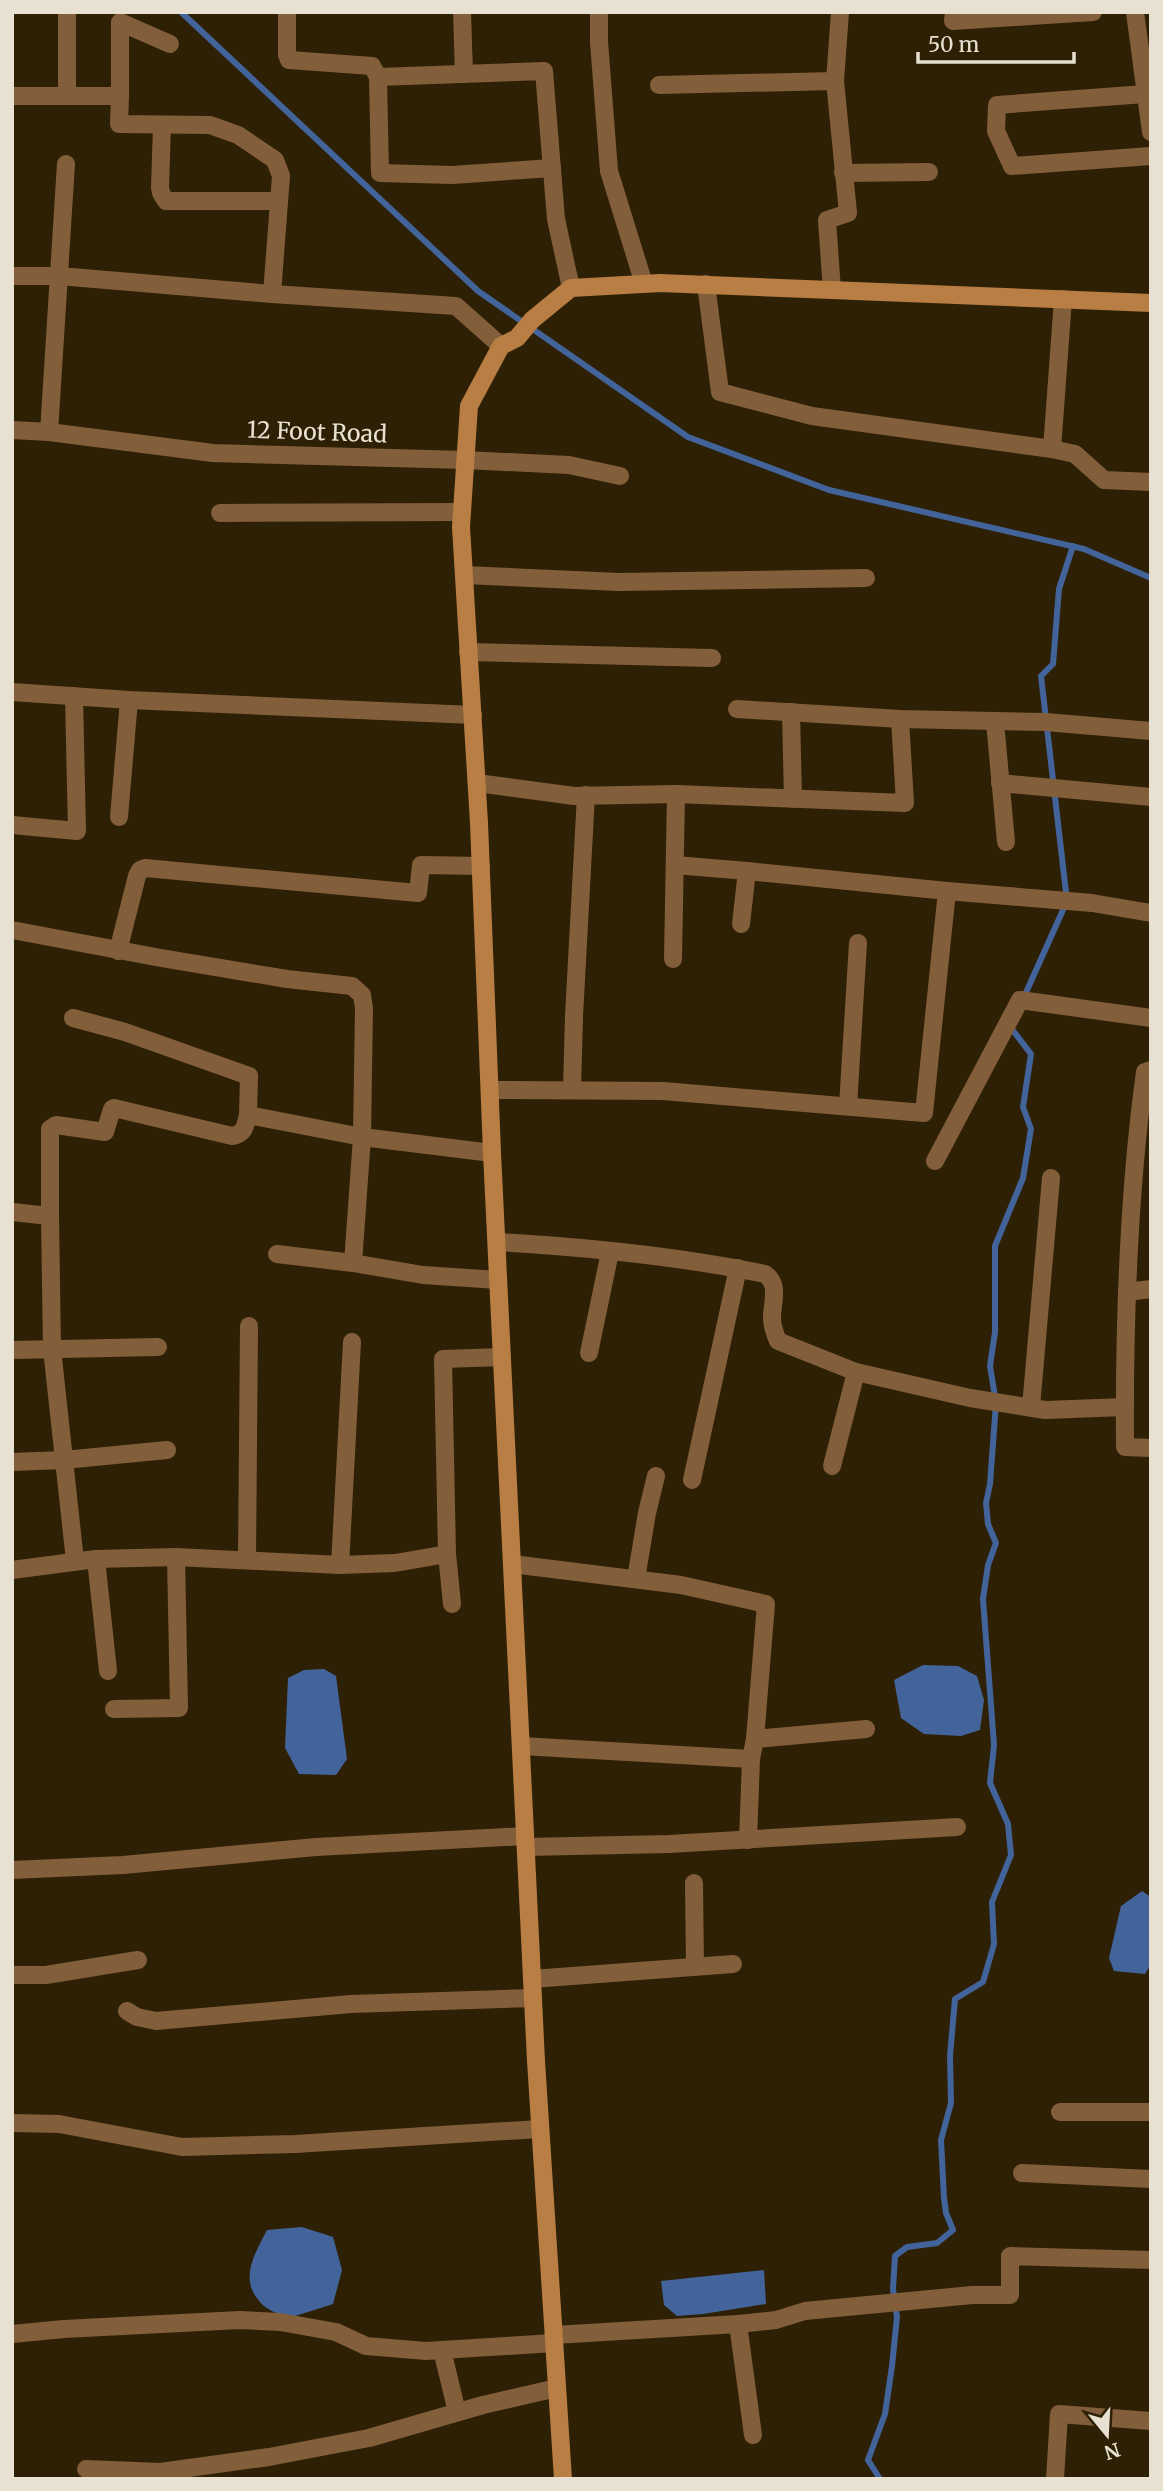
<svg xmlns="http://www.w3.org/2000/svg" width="1163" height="2491" font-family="Merriweather,serif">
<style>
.water{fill:#43649b}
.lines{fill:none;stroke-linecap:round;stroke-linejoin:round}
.stream{stroke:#43649b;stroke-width:6}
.street{stroke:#835e3a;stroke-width:18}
.secondary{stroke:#b97e43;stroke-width:18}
.labels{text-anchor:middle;stroke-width:5;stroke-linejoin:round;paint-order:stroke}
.street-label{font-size:23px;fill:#e8e0d1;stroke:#2d2005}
</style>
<rect width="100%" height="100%" fill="#2d2005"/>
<g class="water">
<path d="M923,1665l35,1 19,10 7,24 -4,30 -19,6 -37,-2 -23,-16 -7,-38z"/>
<path d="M324,1669l12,7 11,83 -11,16 -37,-1 -14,-26 3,-70 16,-8z"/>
<path d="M1142,1891l9,6v67l-6,10 -31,-3 -5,-13 12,-52z"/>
<path d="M302,2227l31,10 9,33 -9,34 -44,14c-8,-3 -19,-7 -25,-12 -27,-24 -10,-51 3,-76z"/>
<path d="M764,2270l2,34 -63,10 -26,2 -13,-11 -3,-24z"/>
</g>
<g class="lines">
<g class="stream">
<path d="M181,12l297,279 210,146 141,53 255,59 67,29"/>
<path d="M1024,997l43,-96 -26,-225 12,-12 6,-75 14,-43"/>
<path d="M880,2479l-12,-19 17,-46 7,-48 5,-49 -4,-28 2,-33 12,-9 30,-4 16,-13 -7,-17 -2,-15 -3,-58 10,-37 -1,-47 5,-57 28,-17 11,-38 -2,-42 19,-47 -3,-31 -18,-41 4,-38 -11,-146 5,-34 8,-22 -8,-19 -2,-21 4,-19 6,-81 -6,-37 5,-34v-86l28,-68 8,-49 -8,-22 8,-53 -20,-26 1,-2"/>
</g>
<g class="street">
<path d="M67,12v84"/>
<path d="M287,12v43l2,5 83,6 6,11 2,96 72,2 100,-7"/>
<path d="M462,12l2,62"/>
<path d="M599,12v30l10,129 35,113"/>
<path d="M954,12l-1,9 140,-9"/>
<path d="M1135,12l16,120"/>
<path d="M378,77l166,-6 12,148 15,69"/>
<path d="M659,85l176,-4"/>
<path d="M1145,94l-148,11 -1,26 16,35 139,-10"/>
<path d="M12,96h108l-1,28 91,1 28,10 37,25 6,16 -9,118"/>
<path d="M120,96v-74l50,22"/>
<path d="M162,125l-2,63 1,5 5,8h113"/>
<path d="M843,173l86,-1"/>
<path d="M12,276h47l213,18 184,12 45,40"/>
<path d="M706,284l14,108 92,24 240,33 11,-150"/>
<path d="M832,290l-5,-70 21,-7 -13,-132 5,-69"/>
<path d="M12,430l37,2 164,21 252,7 104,5 51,11"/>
<path d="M49,432l17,-268"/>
<path d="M1052,449l23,5 29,26 47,2"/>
<path d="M220,513l242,-1"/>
<path d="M464,575l155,7 247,-4"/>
<path d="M468,652l244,6"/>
<path d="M12,692l117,8 344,15"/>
<path d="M737,709l163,10 146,3 105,9"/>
<path d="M791,712l2,87"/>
<path d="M995,722l11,120"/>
<path d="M477,783l97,13 102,-2 229,9 -5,-84"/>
<path d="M1000,783l151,14"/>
<path d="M119,817l10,-117"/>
<path d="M12,825l65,6 -3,-135"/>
<path d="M675,865l72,6"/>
<path d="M741,924l6,-53 200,20 145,12 59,10"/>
<path d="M12,930l149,28 126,21 65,7 10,9 2,13 -2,129 -9,126"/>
<path d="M118,951l19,-75 3,-6 5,-2 273,25 3,-28 60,1"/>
<path d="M673,959l3,-165"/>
<path d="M73,1018l52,14 124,44 -1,39"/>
<path d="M1151,1070l-6,2c-17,124 -21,249 -20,375l26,1"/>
<path d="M490,1090l173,1 261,22 23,-222"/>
<path d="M572,1090l2,-74 12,-221"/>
<path d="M848,1106l10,-163"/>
<path d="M935,1161l85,-161 131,18"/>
<path d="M12,1212l38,4 2,133 23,212"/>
<path d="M50,1216v-87l6,-4 49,7 7,-23 2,-1 118,28c13,-2 13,-10 16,-21l114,22 130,16"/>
<path d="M497,1242c89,5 180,14 268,32 15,10 7,28 7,44 0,8 3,16 6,23l78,31 114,26 75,12 80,-3"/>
<path d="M277,1254l76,9 70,12 75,5"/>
<path d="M1127,1292l24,-3"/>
<path d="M12,1350l146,-3"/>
<path d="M589,1353l21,-101"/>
<path d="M1031,1407l20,-229"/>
<path d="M12,1462l52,-2 103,-10"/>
<path d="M832,1466l24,-94"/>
<path d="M692,1480l46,-212"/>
<path d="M96,1559l12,112"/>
<path d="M247,1560l2,-234"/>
<path d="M512,1564l169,21 85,19 -11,135"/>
<path d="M340,1565l12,-223"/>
<path d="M12,1570l84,-11 80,-2 164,8 55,-2 52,-9"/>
<path d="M636,1579l11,-66 9,-37"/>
<path d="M452,1604l-5,-50 -4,-195 59,-2"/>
<path d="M114,1709l65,-1 -3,-151"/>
<path d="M521,1746l230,13 4,-20 111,-10"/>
<path d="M748,1840l3,-81"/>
<path d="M526,1847l143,-3 288,-17"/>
<path d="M12,1870l111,-5 193,-18 209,-11"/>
<path d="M694,1883l1,84"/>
<path d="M12,1975h34l92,-15"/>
<path d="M532,1979l201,-15"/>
<path d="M127,2011l10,6 19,4 195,-17 182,-6"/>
<path d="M1060,2112h91"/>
<path d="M12,2123l47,1 123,23 113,-3 245,-15"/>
<path d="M1022,2173l129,6"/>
<path d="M738,2324l15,111"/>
<path d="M12,2334l52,-5 176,-9 40,2 56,10 30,14 60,5 128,-8"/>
<path d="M554,2335l184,-11 38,-4 29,-9 167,-16h38v-39l141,4"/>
<path d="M442,2350l15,62"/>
<path d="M86,2469l74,3 109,-15 100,-19 114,-33 74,-17"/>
<path d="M1055,2479l4,-65 92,7"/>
</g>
<path class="secondary" d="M563,2479l-27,-418 -44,-908 -13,-330 -18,-296 8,-121 32,-60 16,-8 15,-18 39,-32 89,-5 491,20"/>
</g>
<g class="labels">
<g class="street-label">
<text transform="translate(317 432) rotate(2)" y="8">12 Foot Road</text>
</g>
</g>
<rect width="1163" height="2491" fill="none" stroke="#e8e0d1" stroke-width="28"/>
<g transform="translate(1107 2435) rotate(162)" stroke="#2d2005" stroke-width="5" paint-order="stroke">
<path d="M0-5L12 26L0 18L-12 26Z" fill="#e8e0d1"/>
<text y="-10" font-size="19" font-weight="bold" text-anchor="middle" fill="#e8e0d1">N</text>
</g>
<path d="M918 52v10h156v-10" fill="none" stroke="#e8e0d1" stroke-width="3.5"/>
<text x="928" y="52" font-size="21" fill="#e8e0d1" stroke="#2d2005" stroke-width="5" paint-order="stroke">50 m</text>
</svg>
